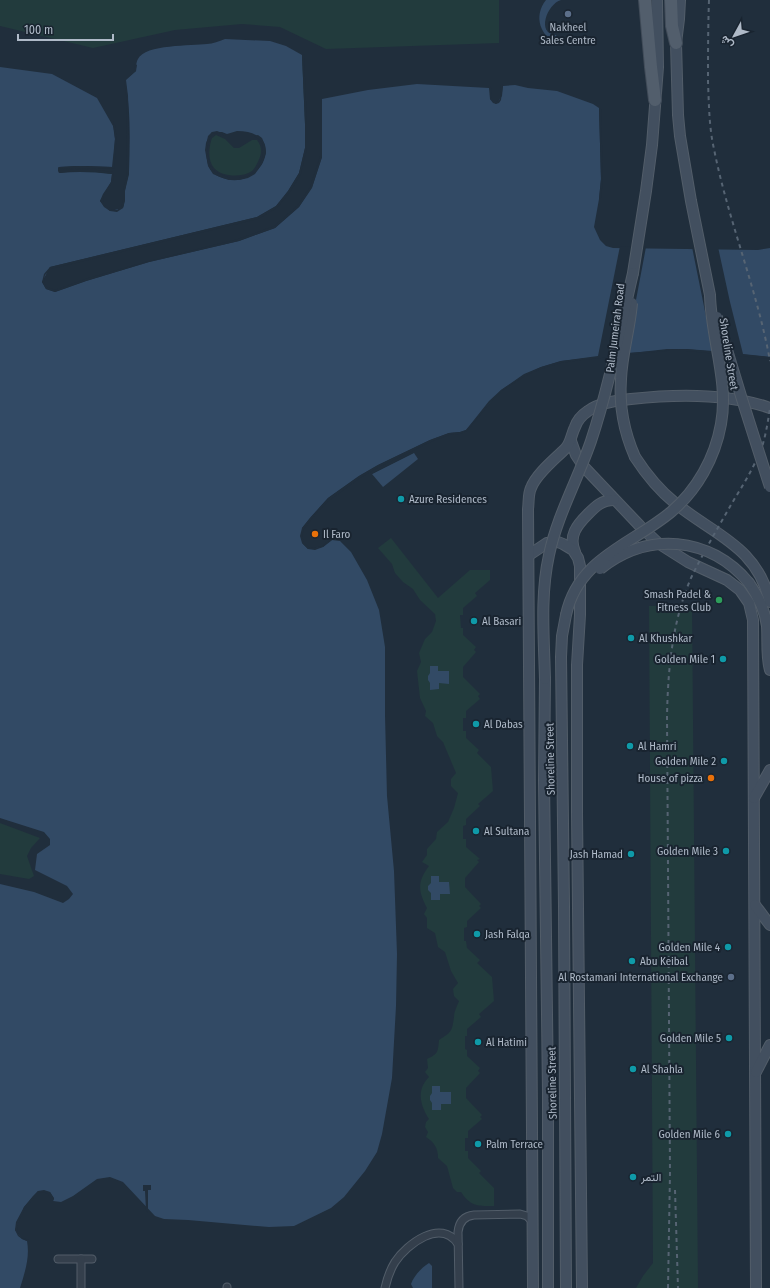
<svg xmlns="http://www.w3.org/2000/svg" width="770" height="1288" font-family="'Fira Sans Condensed',Vazirmatn,sans-serif">
<style>
.green{fill:#223b3d}
.water{fill:#324a65;fill-rule:evenodd}
.pier{fill:#202e3c}
.lines{fill:none;stroke-linecap:round;stroke-linejoin:round}
.street-casing{stroke:#525d69;stroke-width:9}
.secondary-casing{stroke:#525d69;stroke-width:12}
.primary-casing{stroke:#404b58;stroke-width:14}
.street{stroke:#343f4c;stroke-width:7}
.secondary{stroke:#424f5f;stroke-width:10}
.primary{stroke:#525e6c;stroke-width:12}
.rail{stroke:#566473;stroke-width:2;stroke-dasharray:4 4;stroke-linecap:butt}
.secondary-bridge-casing{stroke:#525d69;stroke-width:12;stroke-linecap:butt}
.secondary-bridge{stroke:#424f5f;stroke-width:10}
.service-dot{fill:#5c6f8a;stroke:#192430;stroke-width:1.5}
.culture-dot{fill:#0f9aa8;stroke:#192430;stroke-width:1.5}
.food-dot{fill:#e8710a;stroke:#192430;stroke-width:1.5}
.leisure-dot{fill:#2e9e5b;stroke:#192430;stroke-width:1.5}
.labels{text-anchor:middle;stroke-width:4;stroke-linejoin:round;paint-order:stroke}
.poi-label{font-size:11px;fill:#afbac8;stroke:#192430;text-anchor:start}
.street-label{font-size:11px;fill:#afbac8;stroke:#192430}
</style>
<rect width="100%" height="100%" fill="#202e3c"/>
<g class="green">
<path d="M0,0h499v43l-173,6 -46,-22 -38,-3 -67,6 -82,18 -93,-22z"/>
<path d="M216,135l9,4 9,9h5l13,-8h5c4,5 5,11 3,17 -2,5 -4,10 -8,14 -10,7 -30,6 -38,-3 -7,-8 -5,-22 -2,-30z"/>
<path d="M391,538l47,60 32,-28h20v10l-15,13 2,3 -14,12v7h-3l1,13h2v7l13,12 -2,3 2,2 -13,15v10l17,17 -2,2 2,3 -14,12v7h-3v13h3v7l13,12 -2,3 14,14 2,24 -15,13 2,2 -14,13v6l-3,1v13h3v8l14,12 -3,1 2,2 -14,16v9l16,17 -2,2 2,2 -14,13v6l-3,1v13h2l1,7 13,12 -3,3 15,14 2,24 -15,13 2,3 -14,12v7h-2v13l2,1v6l13,12 -2,3 2,2 -14,15v10l16,17 -2,2 2,2 -14,12v7h-3v13h3v7l13,13 -2,2 15,15v18c-16,0 -23,1 -33,-14h-4l-4,-4 -6,-22 -9,-8c0,-10 -4,-16 -12,-21l2,-5 -3,-5 1,-5 3,-3c-9,-14 -13,-29 0,-42l-4,-5 3,-4 -1,-9c11,-5 11,-7 12,-19 13,-8 13,-9 15,-23 0,-5 3,-11 5,-16l-5,-5 -1,-7 5,-6 -7,-12 -6,-19 -7,-5 -3,-14 -8,-5v-10l-3,-4 3,-6c-9,-17 -10,-26 2,-42l-7,-4 5,-7v-6l9,-10 1,-7 11,-10 6,-14 4,-15 -7,-7v-7l5,-6 -13,-31 -6,-6 -4,-13 -8,-7 1,-5 -6,-13 -3,-27 4,-9 -2,-9 6,-14 7,-7 4,-11 -1,-7 -15,-14 -7,-11 -10,-7 -8,-9 -3,-9 -14,-16z"/>
<path d="M692,605l6,683h-62l7,-12 10,-13 -4,-657z"/>
<path d="M0,823l40,15 -9,10 -4,8 7,20 -5,3 -29,-5z"/>
</g>
<g class="water">
<path d="M546,0h15c-14,4 -25,34 -5,35l2,5 1,4c-19,-7 -26,-28 -13,-44z"/>
<path d="M225,39l45,2 16,5 16,9 3,69v24l-6,25 -11,18 -12,15 -19,11 -207,50 -8,15 4,7 9,3 31,-11 63,-19 90,-21 36,-13 24,-21 13,-20 10,-30v-58l46,-9 49,-6 72,4 1,11 6,5 6,-8 1,-10 12,-1 13,3 29,3 36,13 6,4 2,71 -2,20 -5,28 6,13 6,6 7,2 145,2 12,-2v109l-84,-8h-19l-106,12 -20,6 -17,8 -23,15 -35,40 -6,2 -11,1 -19,7 -52,25 -19,11 -31,22 -18,20 -8,10v15l6,6 15,-2 9,-7 8,1 11,11 16,28 12,30 6,37v68l2,81 7,75 3,83 -1,52 -4,72 -10,56 -5,18 -12,19 -21,26 -13,11 -37,18 -25,1 -81,-7 -24,-1 -9,-3 -32,-34 -13,-5 -13,2 -24,17 -12,6 -8,-1 1,-3 -4,-6 -12,-1 -14,16 -9,23 7,9 5,2c3,16 -2,31 -7,47h-20v-404l34,8 29,11 6,-4 4,-5 -6,-8 -32,-16 2,-16 13,-9v-6l-6,-7 -44,-14v-751l52,7 45,24 16,28 2,13 -2,28 -25,-1 -29,1 -1,1 2,5c18,-2 34,-1 52,1l-1,8 -11,19 10,10 13,-3c2,-6 1,-11 2,-18 1,-6 3,-12 4,-18 1,-30 2,-62 -4,-92l11,-9c0,-3 0,-9 2,-12 7,-15 54,-13 69,-15 6,0 12,-3 18,-5zM237,131c51,0 26,58 -11,48 -7,-2 -14,-5 -17,-12 -2,-3 -4,-20 -3,-24 1,-3 4,-8 6,-11h10l5,2z"/>
<path d="M414,453l4,6 -35,28 -11,-13z"/>
<path d="M430,666h8v5h11v13l-10,-1v6l-9,1v-7l-2,-3v-4l2,-3z"/>
<path d="M431,876h8v6h10l1,12h-10v6h-9v-7l-3,-3v-4l3,-3z"/>
<path d="M432,1086h8v6h11v12h-10v6h-9v-7l-2,-3v-4l2,-3z"/>
<path d="M429,1263l3,3v22h-19l-2,-4c3,-8 10,-16 18,-21z"/>
</g>
<g class="pier">
<path d="M304,54l3,70v24l-6,26 -11,18 -13,16 -19,11 -207,50 -6,6 -1,6 3,6 8,3 30,-11 64,-18 89,-22 36,-13 23,-20 13,-19 10,-31v-57l2,-2v60l-10,31 -13,19 -24,21 -36,13 -90,21 -63,19 -31,11 -9,-3 -4,-7 2,-8 6,-7 207,-50 19,-11 12,-15 11,-18 6,-25v-24l-3,-69z"/>
<path d="M135,64l2,1 -1,6 -10,9 2,16 1,39v39l-4,17v10l-2,7 -6,4 -7,-1 -6,-4 -4,-6 3,-7 8,-12 1,-8 -23,-3h-14l-16,2 -1,-2v-3l1,-1 15,-1 38,1 3,-28 -2,-18 2,4 2,14 -3,30 -40,-1 -14,1v1l29,-1 24,3 1,2 -1,8 -9,13 -1,6 3,5 5,3 6,1 4,-3 2,-7v-10l4,-17 -1,-77 -2,-16 10,-10z"/>
<path d="M503,84l-2,16 -2,3 -3,1 -3,-1 -3,-4v-13l1,2 1,10 4,4 4,-3 1,-14z"/>
<path d="M599,108l2,1 2,70 -2,19 -2,1 2,-20z"/>
<path d="M217,131l8,3 1,2 -9,-3 -4,1 -3,3 -3,13 3,15 5,7 15,6h9l9,-2 6,-4 4,-4 4,-10 1,-13 -3,-5 -6,-4 4,-1 4,3 3,7 1,8 -4,11 -7,10 -7,4 -9,2h-10l-9,-3 -7,-3 -5,-8 -3,-16 3,-14 4,-4z"/>
<path d="M620,246l26,1 -20,106 60,-4 27,2 -21,-104h26l12,55 13,52 27,3v2l-84,-8h-19l-85,9 -21,3 -20,6 -16,7 -23,15 -12,12 -23,28 -7,3 -11,1 -18,7 -52,25 -19,11 -30,22 -12,11 -14,18 -2,7 2,6 5,5 6,1 7,-2 10,-8v2l-9,7 -8,3 -7,-1 -6,-6 -2,-7 2,-8 8,-10 18,-20 31,-22 19,-11 52,-25 19,-7 11,-1 6,-2 23,-29 12,-11 23,-16 17,-7 20,-6 37,-5z"/>
<path d="M413,451l2,1 -45,23 1,-3z"/>
<path d="M143,1185h8v5h-3v23l-2,-3 -1,-19h-2z"/>
<path d="M44,1190l6,2 4,7 -1,2 -2,-1 -3,-6 -5,-2 -4,1 -5,5 -8,10 -8,15 -1,7 2,5 3,3 7,2 -2,1 -5,-2 -4,-3 -3,-6 1,-8 8,-15 9,-11 5,-5z"/>
</g>
<g class="lines">
<g class="street-casing">
<g id="street">
<path d="M58,1259h34"/>
<path d="M81,1259v29"/>
<path d="M227,1288v-1"/>
<path d="M385,1288c2,-9 5,-18 10,-26 12,-18 46,-44 63,-18"/>
<path d="M459,1288l-1,-56c1,-10 6,-16 16,-17l46,-1 7,2 6,6"/>
</g>
</g>
<g class="secondary-casing">
<g id="secondary">
<path d="M680,0l-1,19 -3,24 2,72 2,21 11,65 19,94"/>
<path d="M633,273l13,-82 6,-46 6,-78 -1,-67"/>
<path d="M571,441l5,14 8,12 56,59 18,17 30,19 39,18 13,10 9,13 4,17 3,668"/>
<path d="M635,457c11,17 24,33 40,46 39,32 82,43 95,99"/>
<path d="M575,552c-7,-16 2,-27 13,-38 8,-8 14,-14 26,-14"/>
<path d="M529,555l18,-12 11,-1 5,2 10,6 5,8 2,8v49l-3,50v148l5,475"/>
<path d="M749,583c9,13 16,27 18,43 1,15 -1,30 3,44"/>
<path d="M545,679l-1,102 4,311v196"/>
<path d="M754,798l16,-28"/>
<path d="M755,905l15,20"/>
<path d="M756,1072l14,-27"/>
<path d="M533,1288l-5,-779c1,-7 0,-15 3,-21 5,-14 24,-29 34,-39 6,-6 6,-14 10,-22 2,-6 7,-12 13,-16 12,-9 29,-10 43,-12 44,-5 97,-6 139,9"/>
<path d="M566,1288l-2,-382 -3,-249 1,-21 4,-21"/>
</g>
</g>
<g class="primary-casing">
<g id="primary">
<path d="M645,0l6,67 4,33"/>
<path d="M671,0l1,26 4,17"/>
</g>
</g>
<use href="#street" class="street"/>
<use href="#secondary" class="secondary"/>
<use href="#primary" class="primary"/>
<g class="rail">
<path d="M709,0c-1,27 -1,55 -1,82 1,23 1,45 6,67 14,71 43,140 56,212"/>
<path d="M675,1190l3,98"/>
<path d="M668,1288l2,-115 -3,-457c1,-47 5,-94 24,-138 13,-27 29,-54 44,-80 10,-16 20,-33 27,-51 4,-13 6,-26 8,-39"/>
</g>
<g class="secondary-bridge-casing">
<g id="secondary-bridge">
<path d="M632,303c-2,26 -10,50 -11,76 -2,27 3,53 14,78"/>
<path d="M717,317l24,79 29,91"/>
<path d="M600,569c47,-38 110,-33 149,14"/>
<path d="M566,615c12,-57 65,-70 105,-103 26,-22 44,-54 50,-88 8,-43 -10,-85 -11,-129"/>
<path d="M545,679c-1,-41 -5,-83 4,-124 8,-39 29,-76 42,-114 18,-54 29,-112 42,-168"/>
</g>
</g>
<use href="#secondary-bridge" class="secondary-bridge"/>
</g>
<g class="service-dot">
<circle cx="568" cy="14" r="4"/>
<circle cx="731" cy="977" r="4"/>
</g>
<g class="culture-dot">
<circle cx="401" cy="499" r="4"/>
<circle cx="474" cy="621" r="4"/>
<circle cx="631" cy="638" r="4"/>
<circle cx="723" cy="659" r="4"/>
<circle cx="476" cy="724" r="4"/>
<circle cx="630" cy="746" r="4"/>
<circle cx="724" cy="761" r="4"/>
<circle cx="476" cy="831" r="4"/>
<circle cx="726" cy="851" r="4"/>
<circle cx="631" cy="854" r="4"/>
<circle cx="477" cy="934" r="4"/>
<circle cx="728" cy="947" r="4"/>
<circle cx="632" cy="961" r="4"/>
<circle cx="729" cy="1038" r="4"/>
<circle cx="478" cy="1042" r="4"/>
<circle cx="633" cy="1069" r="4"/>
<circle cx="728" cy="1134" r="4"/>
<circle cx="478" cy="1144" r="4"/>
<circle cx="633" cy="1177" r="4"/>
</g>
<g class="food-dot">
<circle cx="315" cy="534" r="4"/>
<circle cx="711" cy="778" r="4"/>
</g>
<circle class="leisure-dot" cx="719" cy="600" r="4"/>
<g class="labels">
<g class="poi-label">
<text x="568" y="31" text-anchor="middle">Nakheel<tspan x="568" dy="13">Sales Centre</tspan></text>
<text x="409" y="503">Azure Residences</text>
<text x="323" y="538">Il Faro</text>
<text x="711" y="598" text-anchor="end">Smash Padel &amp;<tspan x="711" dy="13">Fitness Club</tspan></text>
<text x="482" y="625">Al Basari</text>
<text x="639" y="642">Al Khushkar</text>
<text x="715" y="663" text-anchor="end">Golden Mile 1</text>
<text x="484" y="728">Al Dabas</text>
<text x="638" y="750">Al Hamri</text>
<text x="716" y="765" text-anchor="end">Golden Mile 2</text>
<text x="703" y="782" text-anchor="end">House of pizza</text>
<text x="484" y="835">Al Sultana</text>
<text x="718" y="855" text-anchor="end">Golden Mile 3</text>
<text x="623" y="858" text-anchor="end">Jash Hamad</text>
<text x="485" y="938">Jash Falqa</text>
<text x="720" y="951" text-anchor="end">Golden Mile 4</text>
<text x="640" y="965">Abu Keibal</text>
<text x="723" y="981" text-anchor="end">Al Rostamani International Exchange</text>
<text x="721" y="1042" text-anchor="end">Golden Mile 5</text>
<text x="486" y="1046">Al Hatimi</text>
<text x="641" y="1073">Al Shahla</text>
<text x="720" y="1138" text-anchor="end">Golden Mile 6</text>
<text x="486" y="1148">Palm Terrace</text>
<text x="641" y="1181">التمر</text>
</g>
<g class="street-label">
<text transform="translate(615 328) rotate(-83)" y="4">Palm Jumeirah Road</text>
<text transform="translate(729 354) rotate(81)" y="4">Shoreline Street</text>
<text transform="translate(550 759) rotate(-91)" y="4">Shoreline Street</text>
<text transform="translate(552 1083) rotate(-91)" y="4">Shoreline Street</text>
</g>
</g>
<g transform="translate(734 36) rotate(230)" stroke="#192430" stroke-width="3" paint-order="stroke">
<path d="M0-3L7 15L0 10L-7 15Z" fill="#afbac8"/>
<text y="-6" font-size="11" font-weight="bold" text-anchor="middle" fill="#afbac8">ش</text>
</g>
<path d="M18 34v6h95v-6" fill="none" stroke="#afbac8" stroke-width="2"/>
<text x="24" y="34" font-size="12" fill="#afbac8" stroke="#192430" stroke-width="3" paint-order="stroke">100 m</text>
</svg>
